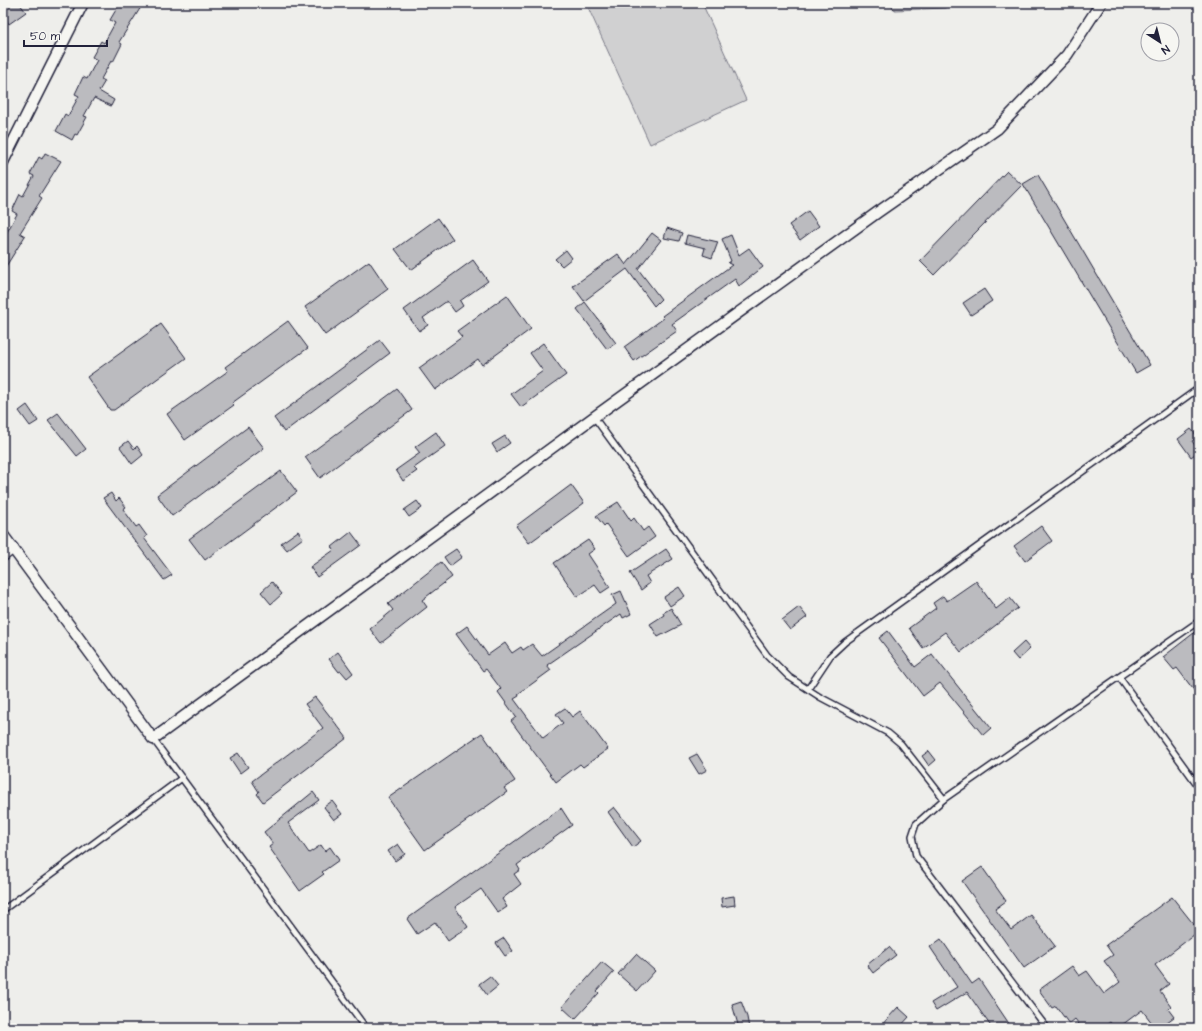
<svg xmlns="http://www.w3.org/2000/svg" width="1202" height="1031" font-family="'Architects Daughter',sans-serif">
<style>
.green{fill:#d0d0d1;stroke:#797986}
.building{fill:#bbbbbf;stroke:#22223b}
.lines{fill:none;stroke-linecap:round;stroke-linejoin:round}
.service-casing{stroke:#22223b;stroke-width:8}
.minor-casing{stroke:#22223b;stroke-width:13}
.service{stroke:#f6f6f2;stroke-width:5}
.minor{stroke:#f6f6f2;stroke-width:10}
</style>
<rect width="100%" height="100%" fill="#eeeeeb"/>
<filter id="ink" filterUnits="userSpaceOnUse"><feTurbulence type="fractalNoise" baseFrequency=".025" numOctaves="2"/><feDisplacementMap in="SourceGraphic" scale="8" xChannelSelector="R" yChannelSelector="G"/><feConvolveMatrix kernelMatrix="1 2 1 2 8 2 1 2 1" color-interpolation-filters="sRGB"/></filter>
<g filter="url(#ink)">
<g class="green">
<path d="M591,3h111l44,97 -96,44 -63,-139z"/>
<path d="M888,3h68l-10,5 -51,2z"/>
</g>
<g class="building">
<path d="M3,3h16l7,9 -17,12 -6,-9z"/>
<path d="M120,3h13l8,4 -22,35 3,2 -9,18 -2,-1 -10,18 4,2 -6,10 15,9 -3,6 -17,-8 -10,18 3,1 -10,18 -2,-1 -3,6 -16,-9 9,-17 3,2 11,-20 -4,-2 8,-17 4,2 10,-19 -5,-3 9,-16 3,2 11,-20 -5,-3z"/>
<path d="M45,153l16,8 -22,35 3,2 -22,35 5,3 -22,35v-38l3,1 11,-20 -5,-3 8,-17 3,2 11,-20 -4,-2 9,-17 3,2z"/>
<path d="M1007,171l15,14 -88,90 -14,-14z"/>
<path d="M1038,175l112,190 -14,8 -113,-189z"/>
<path d="M808,211l11,15 -19,14 -11,-15z"/>
<path d="M438,218l15,21 -42,31 -16,-21z"/>
<path d="M667,228l15,5 -3,8 -15,-3z"/>
<path d="M652,233l9,7 -23,29 23,30 -7,7 -27,-37 -43,32 -11,-15 45,-32 8,11z"/>
<path d="M687,235l31,7 -6,16 -9,-3 2,-7 -20,-5z"/>
<path d="M731,235l8,20 10,-7 14,19 -24,19 -4,-7 -63,45 5,7 -43,30 -10,-14 40,-29 -2,-2 70,-51 -4,-2 3,-2 -9,-22z"/>
<path d="M566,250l6,8 -10,8 -7,-7z"/>
<path d="M473,260l15,21 -28,20 3,5 -8,6 -8,-11 -24,17 5,7 -9,6 -15,-21z"/>
<path d="M369,261l19,28 -63,46 -20,-28z"/>
<path d="M984,289l8,12 -21,14 -8,-12z"/>
<path d="M507,295l24,34 -49,36 -4,-6 -43,31 -16,-22 43,-31 -5,-6z"/>
<path d="M585,302l31,41 -9,6 -30,-40z"/>
<path d="M288,321l20,27 -76,55 2,2 -49,35 -18,-26 61,-43 -3,-4z"/>
<path d="M161,324l25,34 -72,52h-4l-23,-33z"/>
<path d="M380,340l10,13 -106,79 -10,-14z"/>
<path d="M543,343l23,32 -45,32 -10,-13 32,-23 -13,-18z"/>
<path d="M397,389l15,21 -92,68 -15,-21z"/>
<path d="M27,405l11,16 -8,5 -11,-15z"/>
<path d="M58,413l28,36 -9,7 -29,-36z"/>
<path d="M248,427l16,21 -92,68 -15,-21z"/>
<path d="M1191,429l7,8 -6,4 7,10 -8,6 -13,-18z"/>
<path d="M436,432l9,14 -31,22 3,3 -14,10 -7,-11 24,-17 -5,-6z"/>
<path d="M505,436l5,7 -13,9 -5,-8z"/>
<path d="M128,441l6,8 3,-3 6,9 -11,9 -12,-17z"/>
<path d="M281,471l16,21 -92,68 -16,-21z"/>
<path d="M571,485l13,18 -55,40 -13,-17z"/>
<path d="M111,493l5,8 3,-3 7,9 -3,2 13,18 3,-2 8,11 -3,2 28,37 -8,5 -61,-82z"/>
<path d="M417,501l5,7 -13,9 -5,-7z"/>
<path d="M618,502l13,19 3,-3 9,13 5,-4 7,10 -26,19 -23,-32 -2,2 -8,-10z"/>
<path d="M1041,526l11,15 -27,20 -11,-15z"/>
<path d="M298,531l5,7 -16,12 -6,-7z"/>
<path d="M351,532l10,13 -44,32 -7,-10 24,-17 -2,-3z"/>
<path d="M588,540l7,9 -7,5 22,33 -9,6 -6,-8 -18,12 -23,-34z"/>
<path d="M456,549l6,8 -12,9 -6,-9z"/>
<path d="M666,549l7,10 -27,17 4,7 -9,7 -11,-17z"/>
<path d="M441,562l11,15 -30,23 5,7 -46,36 -11,-14 23,-19 -5,-6z"/>
<path d="M976,581l20,28 14,-11 8,10 -57,44 -16,-20 -22,16 -14,-20 27,-20 -3,-5 10,-7 4,5z"/>
<path d="M272,582l10,12 -11,10 -10,-12z"/>
<path d="M679,587l6,9 -15,10 -6,-9z"/>
<path d="M621,591l10,23 -8,4 -2,-4 -74,51 4,5 -33,24 1,2 -5,3 29,39 20,-15 -7,-9 9,-6 7,9 8,-6 28,38 -25,18 -3,-3 -24,18 -45,-61 5,-4 -18,-25 3,-3 -15,-20 -3,2 -27,-37 11,-8 21,29 17,-12 7,10 9,-6 2,3 9,-6 10,12 74,-52 -4,-9z"/>
<path d="M799,607l8,10 -17,13 -8,-10z"/>
<path d="M671,608l10,17 -23,12 -8,-13 14,-9 -1,-2z"/>
<path d="M1199,629v68l-22,-29 -3,2 -11,-13z"/>
<path d="M888,631l27,36 17,-13 59,74 -8,7 -43,-52 -17,13 -44,-58z"/>
<path d="M1024,642l6,7 -12,11 -6,-7z"/>
<path d="M338,652l15,21 -6,5 -6,-7 -2,1 -10,-13z"/>
<path d="M315,697l32,41 -84,64 -6,-8 2,-2 -7,-11 71,-53 -18,-24z"/>
<path d="M482,733l33,48 -11,7 3,4 -82,58 -37,-52z"/>
<path d="M929,751l7,9 -7,6 -7,-10z"/>
<path d="M238,753l10,14 -8,6 -10,-15z"/>
<path d="M697,754l10,16 -8,4 -10,-16z"/>
<path d="M313,792l6,8 -31,23 21,30 12,-8 4,6 5,-4 9,13 -17,12 2,2 -24,17 -31,-44 4,-3 -9,-12z"/>
<path d="M332,801l10,13 -8,6 -10,-13z"/>
<path d="M614,807l27,34 -8,6 -25,-35z"/>
<path d="M561,808l11,17 -55,40 3,5 -6,4 7,10 -19,15 5,8 -9,6 -17,-24 -26,18 13,20 -20,14 -13,-19 -18,12 -10,-15z"/>
<path d="M398,844l7,10 -10,7 -7,-10z"/>
<path d="M982,867l24,34 -11,8 16,21 20,-15 24,31 -31,22 -62,-87z"/>
<path d="M734,896l1,9 -13,2 -1,-9z"/>
<path d="M1172,897l27,34 -44,34 14,19 -9,7 11,15 -3,3 6,8 -15,11h-3l-14,-18 -24,18h-3l-5,-6 -8,6h-20l-7,-9 -6,5 -13,-18 -4,2 -13,-18 33,-24 7,10 8,-5 17,23 16,-12 -16,-21 9,-6 -7,-10z"/>
<path d="M504,938l9,13 -8,5 -9,-13z"/>
<path d="M941,939l31,45 7,-5 33,49h-20l-25,-36 -31,19 -5,-8 26,-16 -27,-40z"/>
<path d="M889,947l7,8 -23,18 -6,-8z"/>
<path d="M636,954l19,17 -18,20 -19,-17z"/>
<path d="M602,962l12,10 -17,19 2,2 -24,26 -13,-12z"/>
<path d="M490,976l8,10 -11,9 -8,-11z"/>
<path d="M741,1001l6,16 2,11h-10l-7,-24z"/>
<path d="M898,1007l11,10 -10,11h-20z"/>
</g>
<g class="lines">
<g class="service-casing">
<g id="service">
<path d="M594,417l173,238 22,22 31,20 68,36 13,11 43,55"/>
<path d="M1119,677l80,110"/>
<path d="M808,689l22,-33 15,-14 354,-254"/>
<path d="M153,739l213,289"/>
<path d="M3,910l179,-132"/>
<path d="M1047,1028l-131,-172 -4,-20 4,-12 28,-25 255,-178"/>
</g>
</g>
<g class="minor-casing">
<g id="minor">
<path d="M3,162l80,-159"/>
<path d="M3,535l150,204 441,-322 284,-205 119,-83 70,-74 34,-52"/>
<path d="M3,556l10,-8"/>
</g>
</g>
<use href="#service" class="service"/>
<use href="#minor" class="minor"/>
</g>
</g>
<rect width="1202" height="1031" fill="none" stroke="#f6f6f2" stroke-width="16"/>
<rect x="8" y="8" width="1186" height="1015" fill="none" stroke="#22223b" stroke-width="1.5" filter="url(#ink)"/>
<g transform="translate(1160 42) rotate(144)"><circle r="19" fill="#f6f6f2" stroke="#a1a1a9"/>
<path d="M0-3L7 15L0 10L-7 15Z" fill="#22223b"/>
<text y="-6" font-size="11" font-weight="bold" text-anchor="middle" fill="#22223b">N</text>
</g>
<path d="M24 40v6h83v-6" fill="none" stroke="#22223b" stroke-width="2"/>
<text x="30" y="40" font-size="12" fill="#22223b" stroke="#f6f6f2" stroke-width="3" paint-order="stroke">50 m</text>
</svg>
